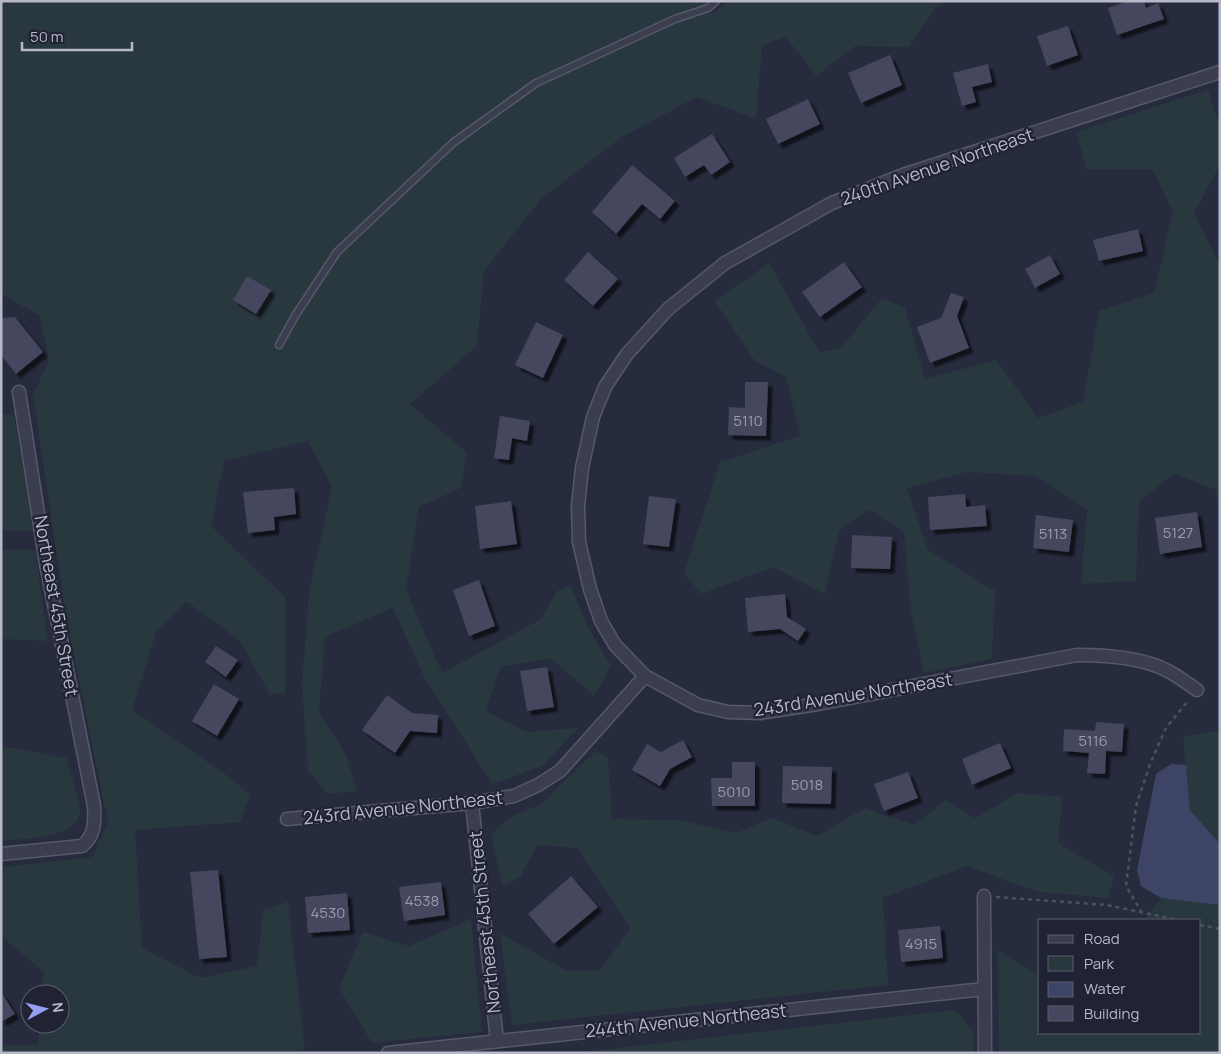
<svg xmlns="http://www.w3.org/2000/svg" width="1221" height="1054" font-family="Manrope,sans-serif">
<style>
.green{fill:#29373f}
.water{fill:#3e4466}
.building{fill:#44475e;filter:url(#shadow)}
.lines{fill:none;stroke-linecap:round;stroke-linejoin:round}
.lane-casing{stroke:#565969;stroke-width:9}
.street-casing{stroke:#565969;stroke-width:15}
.path{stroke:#47545c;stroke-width:2.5;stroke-dasharray:4 4;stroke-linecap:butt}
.lane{stroke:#3b3e4e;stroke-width:6}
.street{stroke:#3b3e4e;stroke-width:12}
.labels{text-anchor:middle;stroke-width:4.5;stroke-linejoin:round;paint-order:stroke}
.number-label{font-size:15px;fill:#9a9cae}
.street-label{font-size:18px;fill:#b7b9c9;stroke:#202333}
</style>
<defs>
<filter id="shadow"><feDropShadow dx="4.5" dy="4.5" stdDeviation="1" flood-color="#0009"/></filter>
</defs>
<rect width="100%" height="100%" fill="#272b3e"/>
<g class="green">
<path d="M1,1h703l8,14 16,-14h221l-13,6 -27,40 -54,-1 -39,30 -30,-39 -24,8 -6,74 -59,-22 -75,40 -81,62 -57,72 -7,75 -67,58 57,49 -6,35 -42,19 -13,83 36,83 99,-54 16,-28 13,-6 19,44 22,37 -17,30 -44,-38 -50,9 -14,44 40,21 52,-4 -35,38 -51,18 -68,-107 -31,-69 -68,29 -6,75 27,43 11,36 -29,3 -20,-23 -6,-87 7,-92 23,-105 -24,-46 -84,20 -13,65 74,71v96l-15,2 -30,-54 -54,-40 -30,32 -24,77 96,66 22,18 -10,28 -105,8 7,118 58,30 57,-12 6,-56 25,-8 17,148 -26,3h-278v-8h37l2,-21h20v-30h-18l2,-22 -43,-36v-69l91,-10 16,-34 -43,-213 -32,-215 16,-35 -9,-44 -39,-22z"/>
<path d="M1208,90l12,36v39l-26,48 26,53v258l-4,-34 -41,-16 -36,27 -3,80 -55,3 6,-74 -51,-34 -69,-4 -60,16 21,62 67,41 -3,68 -68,14 -13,-61 -7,-81 -35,-21 -30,20 -14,64 -52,-27 -72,27 -17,-21 36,-111 80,-26 -14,-59 -31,-16 -40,-60 54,-38 50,89 21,-3 42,-51 23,10 20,71 71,-19 42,58 45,-16 16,-91 55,-18 19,-81 -20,-42 -66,-1 -11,-37z"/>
<path d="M1,414l13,1 19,116 -32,-1z"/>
<path d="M1,550h34l13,91 -47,-2z"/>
<path d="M1220,730v114l-30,-34 -7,-73z"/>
<path d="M1,746l66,12c2,10 13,46 13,54 -3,28 -57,26 -79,29z"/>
<path d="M596,751l12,6 4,62 68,1 56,13 36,-15 45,18 48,-28 49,17 32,-25 29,18 43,-25 44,4 -4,46 56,33 -5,22 -71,-6 -71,-26 -84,32 5,87 -376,40 -12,-92 67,38h33l30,-43 -53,-80 -39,-3 -18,32 -18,9 -11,-52 21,-18 29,-12z"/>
<path d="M1161,898l59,7v148h-221l-1,-103 42,26v57h160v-113h-56z"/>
<path d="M471,919l11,113 -110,11 -33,-55 24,-56 46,14z"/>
<path d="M955,1010l19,22v21h-402z"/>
</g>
<path class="water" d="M1171,764l15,1 4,45 30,34v61l-59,-7 -20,-12 -4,-16 19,-96z"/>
<g class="building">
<path d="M1128,1h16l2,7 12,-5 6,16 -47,16 -9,-27z"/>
<path d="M1068,26l10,29 -31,11 -10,-30z"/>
<path d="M890,55l12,30 -41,18 -13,-30z"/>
<path d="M988,64l4,18 -20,5 4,15 -14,4 -9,-33z"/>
<path d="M808,99l12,25 -42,20 -12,-25z"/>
<path d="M712,134l18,28 -19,13 -7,-10 -19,12 -11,-19z"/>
<path d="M632,165l43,36 -15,18 -18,-15 -26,30 -24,-22z"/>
<path d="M1138,229l5,22 -44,10 -6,-21z"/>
<path d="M588,252l30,27 -25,27 -29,-26z"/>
<path d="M1050,255l10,19 -25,14 -10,-19z"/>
<path d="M844,262l18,25 -42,30 -18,-25z"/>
<path d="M247,276l24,14 -15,24 -23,-14z"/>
<path d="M951,293l13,4 -7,19 12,32 -39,15 -13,-36 24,-9z"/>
<path d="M15,317l28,35 -27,22 -15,-19v-37z"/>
<path d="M536,322l27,13 -20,43 -28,-13z"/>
<path d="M745,382h23l-2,54 -38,-1 1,-28 16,1z"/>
<path d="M500,416l30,5 -3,20 -15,-3 -3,22 -15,-2z"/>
<path d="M294,488l2,26 -22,3 1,13 -27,3 -5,-41z"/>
<path d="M965,494l1,13 19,-2 2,21 -57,4 -2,-33z"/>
<path d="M649,496l27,3 -7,48 -26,-3z"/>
<path d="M511,501l6,43 -37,5 -5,-43z"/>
<path d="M1197,512l5,35 -42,7 -5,-36z"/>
<path d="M1036,515l37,5 -4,32 -36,-4z"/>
<path d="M852,535l40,2 -2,32 -39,-1z"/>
<path d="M479,580l16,46 -26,10 -16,-46z"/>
<path d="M785,594l2,23 19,12 -8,12 -18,-12 -32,3 -3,-34z"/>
<path d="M216,646l22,14 -12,17 -21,-15z"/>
<path d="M547,667l7,40 -27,4 -7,-40z"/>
<path d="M214,684l25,15 -22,37 -25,-15z"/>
<path d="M387,695l25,18 26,2 -1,18 -27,-2 -15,22 -33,-23z"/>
<path d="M1096,722l28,2 -2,28 -16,-1 -1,23 -18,-1 2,-20 -26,-2 1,-22 31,2z"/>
<path d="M683,740l9,17 -22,12 -10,17 -28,-16 15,-26 14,8z"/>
<path d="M1000,743l11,25 -39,17 -10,-26z"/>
<path d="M732,762h23v44h-43l-1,-28h21z"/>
<path d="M783,766l49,1 -1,37 -49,-1z"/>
<path d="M908,772l10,26 -34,13 -10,-27z"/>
<path d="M218,870l9,87 -28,2 -9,-87z"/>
<path d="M571,876l27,31 -44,37 -26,-30z"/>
<path d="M441,882l4,33 -41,6 -5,-34z"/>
<path d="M347,893l3,37 -42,3 -3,-36z"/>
<path d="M940,926l3,32 -42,4 -3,-32z"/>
<path d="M1,992l14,22 -14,8z"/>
</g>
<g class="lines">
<g class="lane-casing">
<path id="lane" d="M279,345l16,-29 42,-64 117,-110 82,-59 139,-64 33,-11 8,-7"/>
</g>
<g class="street-casing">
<g id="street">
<path d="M645,676l-30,-31 -14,-24 -11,-32 -11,-47 -1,-36 4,-38 11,-51 12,-30 22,-33 41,-45 57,-46 107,-60 71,-28 317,-103"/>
<path d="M472,803l25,238"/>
<path d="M287,819l185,-16 42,-7 24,-11 22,-14 85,-95 53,29 30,7 32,1 58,-9 259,-49c29,0 65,2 91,16 10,5 20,13 29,19"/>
<path d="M1,854l81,-8c13,-10 13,-25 12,-40l-48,-242 -27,-172"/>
<path d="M984,896l1,157"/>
<path d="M388,1053l596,-64"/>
</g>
</g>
<g class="path">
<path d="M996,897l111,8 71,15"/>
<path d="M1142,913l-16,-27 10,-80 14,-42 16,-36 22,-27"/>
<path d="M1200,925l20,4"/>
</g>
<use href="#lane" class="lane"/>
<use href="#street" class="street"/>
</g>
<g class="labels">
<g class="number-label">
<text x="748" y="426">5110</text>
<text x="1178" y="538">5127</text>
<text x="1053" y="539">5113</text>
<text x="1093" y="746">5116</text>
<text x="807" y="790">5018</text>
<text x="734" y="797">5010</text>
<text x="422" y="906">4538</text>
<text x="328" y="918">4530</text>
<text x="921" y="949">4915</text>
</g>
<g class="street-label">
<text transform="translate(937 167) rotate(-19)" y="6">240th Avenue Northeast</text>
<text transform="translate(56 606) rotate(80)" y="6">Northeast 45th Street</text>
<text transform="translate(853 695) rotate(-9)" y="6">243rd Avenue Northeast</text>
<text transform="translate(403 808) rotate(-6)" y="6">243rd Avenue Northeast</text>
<text transform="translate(485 922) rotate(-96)" y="6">Northeast 45th Street</text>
<text transform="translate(686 1021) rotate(-6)" y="6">244th Avenue Northeast</text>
</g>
</g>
<rect width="1221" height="1054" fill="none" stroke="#b7b9c9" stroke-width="5"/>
<rect x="1038" y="919" width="162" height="115" fill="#202333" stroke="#5c5f6f"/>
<rect x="1048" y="935" width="25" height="8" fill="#3b3e4e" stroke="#5c5f6f"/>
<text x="1084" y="944" font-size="15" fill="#b7b9c9">Road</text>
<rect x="1048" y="956" width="25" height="15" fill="#29373f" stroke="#5c5f6f"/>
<text x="1084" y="969" font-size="15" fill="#b7b9c9">Park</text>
<rect x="1048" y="982" width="25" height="15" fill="#3e4466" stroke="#5c5f6f"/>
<text x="1084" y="994" font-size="15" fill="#b7b9c9">Water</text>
<rect x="1048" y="1006" width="25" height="15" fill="#44475e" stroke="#5c5f6f"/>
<text x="1084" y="1019" font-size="15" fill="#b7b9c9">Building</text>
<g transform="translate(45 1009) rotate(83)"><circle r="24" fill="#202333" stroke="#5c5f6f"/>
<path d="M0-4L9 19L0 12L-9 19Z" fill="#959ff1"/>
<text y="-8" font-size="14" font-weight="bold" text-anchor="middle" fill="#b7b9c9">N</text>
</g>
<path d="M22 42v8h110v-8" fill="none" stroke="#b7b9c9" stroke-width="2.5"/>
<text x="30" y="42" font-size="15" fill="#b7b9c9" stroke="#202333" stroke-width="4" paint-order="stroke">50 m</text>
</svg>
